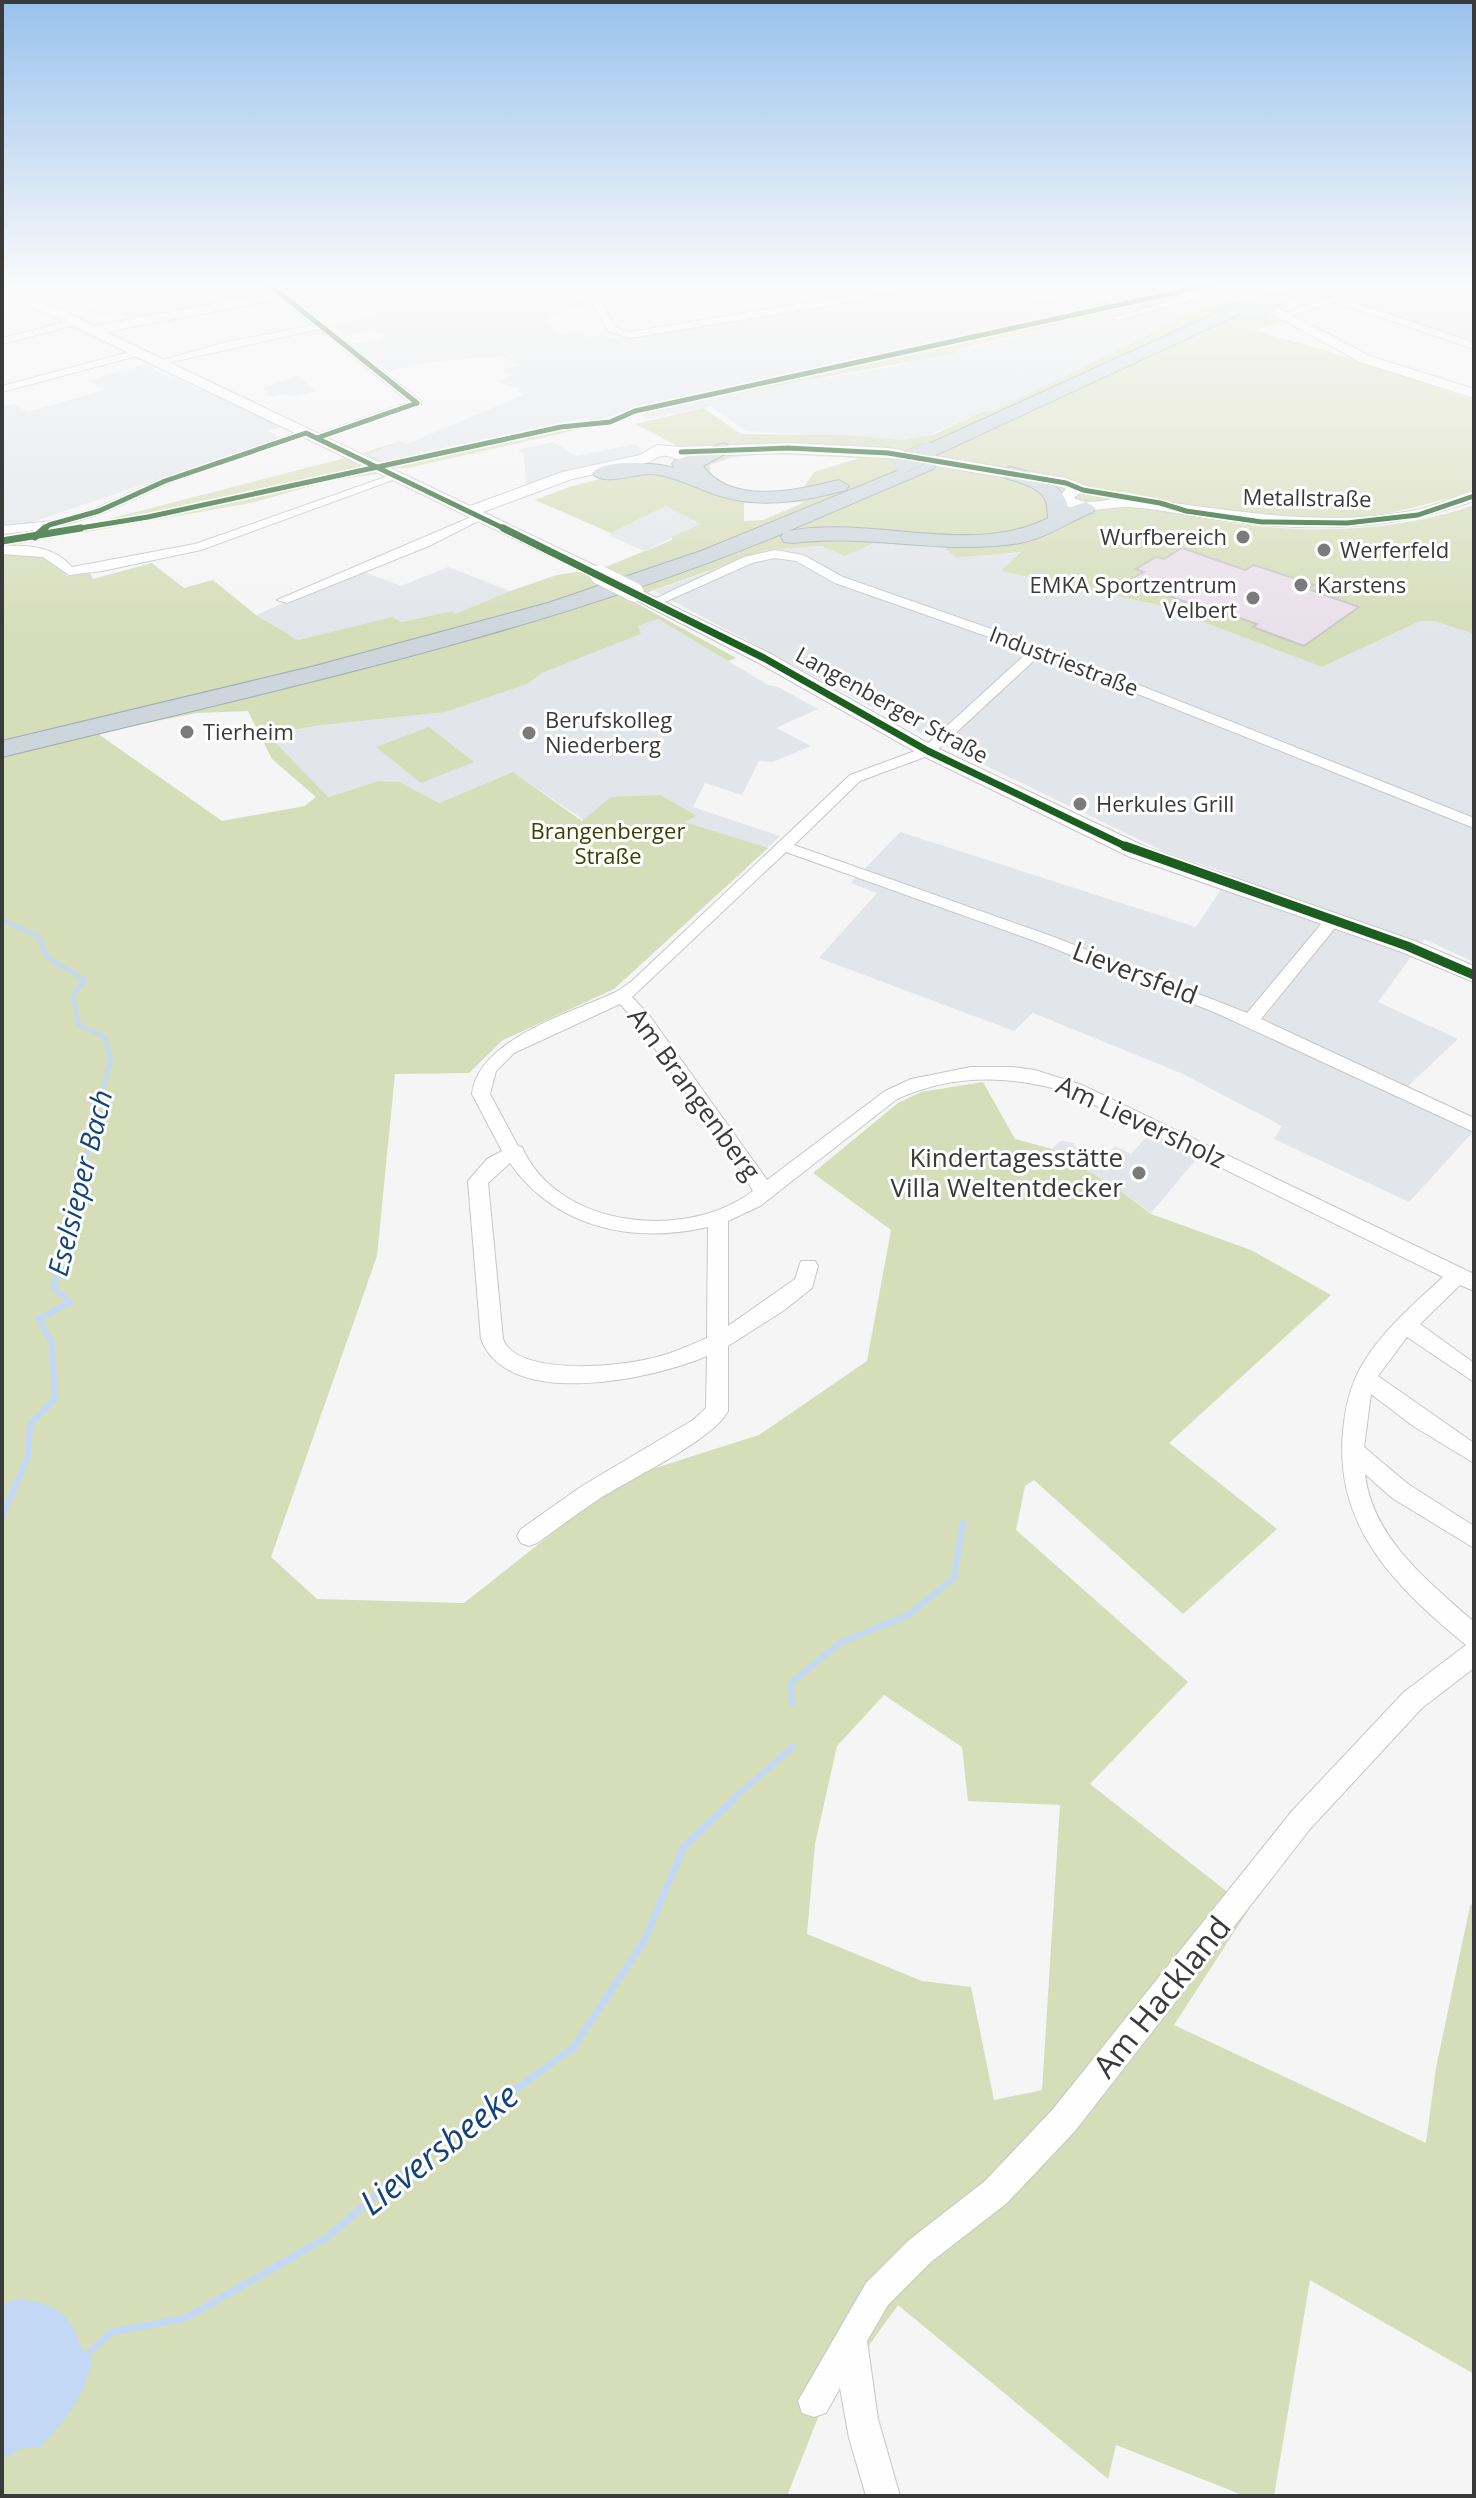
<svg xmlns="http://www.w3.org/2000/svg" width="1476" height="2498" font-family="'Open Sans',sans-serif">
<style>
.built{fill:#e2e5e9}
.green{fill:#d6ddb9;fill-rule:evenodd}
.water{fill:#c3d8f4}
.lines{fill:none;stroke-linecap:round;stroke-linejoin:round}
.stream-far2{stroke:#c3d8f4;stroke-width:4}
.stream-far1{stroke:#c3d8f4;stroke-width:6}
.stream{stroke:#c3d8f4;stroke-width:7}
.building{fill:#eae0ea;stroke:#c9c8c9;stroke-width:2}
.street-casing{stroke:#c7c7c7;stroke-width:2}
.secondary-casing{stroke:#c7c7c7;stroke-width:2}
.highway-casing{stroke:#a2abb1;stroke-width:2}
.street{fill:#fefefe;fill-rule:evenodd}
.secondary{fill:#fefefe;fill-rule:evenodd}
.highway{fill:#cdd6dc;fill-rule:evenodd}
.secondary-bridge-casing{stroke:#c7c7c7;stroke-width:20;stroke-linecap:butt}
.highway-bridge-casing{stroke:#a2abb1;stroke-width:20;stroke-linecap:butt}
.secondary-bridge{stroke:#fefefe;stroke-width:19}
.highway-bridge{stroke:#cdd6dc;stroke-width:19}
.cycleway-far2-casing{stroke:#fff;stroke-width:8}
.cycleway-far1-casing{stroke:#fff;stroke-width:10}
.cycleway-casing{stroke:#fff;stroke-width:13}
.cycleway-far2{stroke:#1b5e20;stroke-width:5}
.cycleway-far1{stroke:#1b5e20;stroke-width:7}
.cycleway{stroke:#1b5e20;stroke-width:9}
.poi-dot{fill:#7b7b7c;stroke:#fff;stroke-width:3}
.labels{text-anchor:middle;stroke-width:6;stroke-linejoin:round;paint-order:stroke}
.far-street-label{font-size:22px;fill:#3a3a3b;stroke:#fff}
.far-poi-label{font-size:22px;fill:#3a3a3b;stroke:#fff;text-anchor:start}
.far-park-label{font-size:22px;fill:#3a4202;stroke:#fff}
.street-label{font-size:26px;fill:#3a3a3b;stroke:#fff}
.poi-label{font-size:26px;fill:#3a3a3b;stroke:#fff;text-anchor:end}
.water-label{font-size:28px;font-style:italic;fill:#12437b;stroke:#fff}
.near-street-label{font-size:32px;fill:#3a3a3b;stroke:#fff}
.near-water-label{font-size:34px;font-style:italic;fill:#12437b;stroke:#fff}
</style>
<rect width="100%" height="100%" fill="#f5f5f5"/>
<g class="built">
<path d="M104,285h158l11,9 -141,26 -11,-8 -20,5 -17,-9 25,-5 -15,-16z"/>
<path d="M376,285l4,3 18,-3h179l1,2 -6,1 5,12 7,-1 6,10 -29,1 -1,3 -13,4 10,17 26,-3 3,6 20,-2 2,3h19l311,-53h63l38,16 31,-6 32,13 -481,105 4,4 -20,4 -5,-4 -15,1 -203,43 -15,-7 34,-13 6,3 116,-49 -6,-4 3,-2 -23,-8 16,-6 -9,-5 14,-5 -17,-9 -72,6 -40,9 -33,-23 -5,-5 24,-2 12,-6 -16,-4 -26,5 -13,-11 45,-10 -19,-16 14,-3 -10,-8z"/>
<path d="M669,285h64l13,12 -48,7z"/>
<path d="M1382,285h92v65l-135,-47z"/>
<path d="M1205,289l27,12 -40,12 -199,98 -12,1 -58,26 -19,2 -158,-9 -35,-25 -64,13 -9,-7 104,-22 3,2 151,-26z"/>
<path d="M143,365l26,12 6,-1 24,14 4,-1 78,38 -12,4 12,7 -252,85 -27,1v-117l13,-3 13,8 76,-22 -15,-9z"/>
<path d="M298,376l17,15 -25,6 -7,-3 -12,3 -7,-3 5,-3 -7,-3z"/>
<path d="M553,442l24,14 58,-12 10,9 -58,13 -61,19 -2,-30 -6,-5z"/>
<path d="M666,506l36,18 -58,27 -34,-15 1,-3z"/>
<path d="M887,537l50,5 20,16 66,-6 -21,19 156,34 164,62 98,-46h14l40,13v328l-50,-23 -46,63 80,37 -50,47 66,32v13l-65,71 -135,-63 8,-13 -99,-52 -150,-61 -19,18 -195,-73 58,-65 -26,-10 49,-51 296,95 35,-53 -66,-22 -218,-105 -293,-156 113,-41 54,-4 24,9z"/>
<path d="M448,567l62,24 -55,23 -3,-3 -50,11 -10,-5 -94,23 -42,-25 103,-45 42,16z"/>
<path d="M658,619l110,66 10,2 40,22 -42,19 35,18 -38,16 -14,-1 -17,34 -37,-12 -12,24 87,29 -73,68 -194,-132 -74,31 -41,-21 -20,-1 -51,16 -61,-63 261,-50 15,-11 99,-39 -3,-8z"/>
<path d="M1150,1133l48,24 -47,56 -33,-24 -66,-40 8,-8 15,2 -1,3 19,9 3,-2 9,4 10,-11 16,8z"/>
</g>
<g class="green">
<path d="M1180,285h13l12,4 -246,60 -3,4 -211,39 -3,-2 -103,22 1,2 -13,4 -7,-5 481,-105 -24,-11 13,-3 23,9 51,-11 -7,-4z"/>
<path d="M1232,301l51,20 -29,9 83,24 137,46v90c-35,11 -70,22 -107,26 -81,9 -164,-8 -244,-24l-3,13c35,3 69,12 104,17 83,12 171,11 250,-17v129l-40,-13h-14l-98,46 -164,-62 -157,-34 20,-19 -64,6 -20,-16 -50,-5 -42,19 -24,-10 -54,4 -138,49 107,59 -8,3 -70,-42 -20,7 3,8 -99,39 -15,11 -82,28 -124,13 -54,9 61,63 50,-16 21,1 40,21 74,-31 69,49 29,-24 49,-2 37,21 -13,6 84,26 -154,141 -111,51 -34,33 -74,1 -18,182 -106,301 46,42 147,4 157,-124 138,-44 108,-74 24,-131 -78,-57 85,-70 23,-11 62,-10 32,57 37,10 66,40 33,25 100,36 80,45 -162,148 108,86 -94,85 -149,-134 -9,6 -9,44 172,152 -98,102 159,125 -75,116 252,118 10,-75 34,-162 4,-5v473l-164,-94 -36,216h-29l-129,-51 -8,34 -210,-174 -79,110 -32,81h-785v-1945c28,0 49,1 65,25l23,-3 3,6 59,-16 32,25 29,-8 43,35 42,25 94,-23 10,5 50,-11 3,3 55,-23 47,-16 46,-7 69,-28v-3l29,-13 -35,-18 -55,27 -76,-33 34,-13 60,-16 36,2 38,-14 -68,-35 68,-16 38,26 104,1 59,5 29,-5 48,-23 12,-1 199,-98zM770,454l89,4 -45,14 -13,19h-63l-28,-17v-9l22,-8zM805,502l-42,18 -19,1v-18zM248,711l24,48 44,38 -11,9 -83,15 -125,-88 100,-20zM884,1695l78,52 6,54 92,4 -18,285 -48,10 -23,-113 -49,-6 -115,-47 8,-90 22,-98z"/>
<path d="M600,417l7,6 -199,45h-15l-30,-15 38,-12 -33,13 15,7z"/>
<path d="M345,458l32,16 -48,7 -78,22 -249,44v-15l95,-10z"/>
<path d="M429,727l5,4 40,31 -53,21 -45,-36z"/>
</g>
<path class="water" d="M19,2299c21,3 43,7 54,29 7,13 6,22 19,31 -6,36 -27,63 -52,88l-17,1 -16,9 -5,-4v-149z"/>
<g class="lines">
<path class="stream-far2" d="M2,920l36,16 9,21 38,23 -12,15 6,30 25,12 7,21 -26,103 -8,48 -16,52"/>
<g class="stream-far1">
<path d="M2,1517l26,-60 2,-32 25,-27 -3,-54 -13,-25 31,-17 -17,-14 9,-29"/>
<path d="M792,1704l-1,-21 49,-40 68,-28 46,-37 9,-56"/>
<path d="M733,1799l60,-52"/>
</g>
<path class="stream" d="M82,2359l30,-27 74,-14 140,-80 102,-86 145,-104 71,-107 40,-94 52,-50"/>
</g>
<path class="building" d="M1182,548l63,22 9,-5 60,20 -6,4 51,18 -55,39 -51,-19 4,-3 -37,-13 -4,2 -88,-32 16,-9 -8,-3 20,-12 8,2z"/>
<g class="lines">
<g class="street-casing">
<g id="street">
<path d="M69,285h20l-87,17v-6z"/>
<path d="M265,285h10l146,116v4l-108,35v-4l96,-34 -90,-73 -160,36v-4l68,-19 86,-17z"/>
<path d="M582,285h65l-4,3 -48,3 20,36 15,5 223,-37 20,-6 5,3 -23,9 -225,37 -22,-7z"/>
<path d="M1228,285l8,2 -117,33 -8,-2z"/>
<path d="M1362,285h12l-30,14 130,44v6l-139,-47 -50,16 -5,-3z"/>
<path d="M76,319l3,5 -77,20v-6z"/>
<path d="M141,349l3,5 -142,38v-6z"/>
<path d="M302,431l9,2 -142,50 -66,30 -49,15 -52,6v-8l51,-5 42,-12 66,-30z"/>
<path d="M391,475l10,2 -200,73 -99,21 -33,4 -26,-18 -41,-3v-8c26,-1 52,0 70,21l123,-23z"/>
<path d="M476,515l10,2 -57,29 -142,57 -10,-3z"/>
<path d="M775,550l28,5 40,22 200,70 431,171v10l-5,-2 -429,-171 -107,99 -73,27 -66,64 260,92 193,76 80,-96h12v6l-78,96 213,99v14l-260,-120 -171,-68 -257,-92 -154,145 17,18 118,165 118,-89 26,-12 60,-12h41l23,3 47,15 392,189v17l-14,-6 -40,39 54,39v19l-67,-45 -29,39 96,67v20l-61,-37 -42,-32 -7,53 44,37 66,42v22l-82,-50 -27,-24c7,64 64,108 109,148v46l-52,40 -112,121 -235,302 -68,72 -76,59 -43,43 -21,36 11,78 22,77h-34l-17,-58 -9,-50 -14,25 -12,4 -12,-4 -4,-12 68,-118 43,-43 76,-59 68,-72 239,-298 112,-119 62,-47c-69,-57 -132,-117 -123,-213 2,-24 7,-48 21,-70 20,-33 51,-59 79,-85l-373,-184c-59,-18 -116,-20 -173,6l-137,107 -32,15v105l67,-47 6,-18h14l3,5 -6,22 -29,23 -55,35v65c-15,29 -98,68 -129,88 -21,14 -41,29 -62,44l-8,3 -8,-3 -4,-7 4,-7 61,-43 111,-66 13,-12 1,-52c-54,23 -199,55 -226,-17l-13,-158 19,-22 15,-8 -30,-57c6,-55 99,-81 144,-102l16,-11 218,-206 73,-27 106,-97 -194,-68 -39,-22 -21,-3 -23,5 -94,42 -10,-3 96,-45zM620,1004l17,19 105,149 11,19c-67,51 -196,37 -231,-44l-4,-1 -28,-52 6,-23 18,-18zM510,1163c46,66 124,81 198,64l-1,111c-19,8 -38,17 -59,21 -32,8 -131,17 -145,-20l-15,-156z"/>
</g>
</g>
<g class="secondary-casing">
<g id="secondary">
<path d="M4,285h14l21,14 55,27 220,-41h25l-6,4 -227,43 364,174 92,-34 78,-17 17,-10 24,2 107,-4 100,5 178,30 23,9v6l-11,1 -4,4c19,10 40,-3 60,0 94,11 188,31 282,12 20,-4 38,-14 58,-19v10c-85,30 -159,31 -248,20 -32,-4 -65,-12 -97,-14 -24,-1 -42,9 -66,-2l-5,-8 8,-8 -4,-2 -174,-29 -100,-5 -95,3 -1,5 -5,2c-17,-5 -20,-13 -37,-1l-78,17 -89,33 123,59 3,4 -9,5 -571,-275z"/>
<path d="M829,285l36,3 56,-3 -6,4 -50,7z"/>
<path d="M1219,285h16l135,71 104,33v9l-114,-36z"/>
<path d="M634,587l137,67 164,93 211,100 269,94 59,25v16l-75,-31 -269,-94 -209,-102 -164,-93 -129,-66 -3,-4z"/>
</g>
</g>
<g class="highway-casing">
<g id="highway">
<path d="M1301,285h22l-44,20h-12l-2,-4z"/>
<path d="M1240,302l8,5 -2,4 -312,145h-14l-3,-4 3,-4z"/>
<path d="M724,443l10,6 -31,17c29,40 95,24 136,14l10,6 -3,4c-45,12 -90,20 -135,3 -19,-7 -38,-17 -59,-19 -17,-1 -48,13 -60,-1 13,-15 64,-10 83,-5l-3,-4 3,-4c17,-4 31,-12 49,-17z"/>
<path d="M926,459l7,2 3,4 -3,4 -145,62c83,-16 186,26 260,-13 -1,-6 0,-14 -3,-19 -7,-13 -29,-17 -41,-22l-3,-4 3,-4 7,-2c23,6 52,15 57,41l18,-6 10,6 -3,4c-25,10 -46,26 -73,31 -75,13 -152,-10 -228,0l-8,-1 -3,-5 3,-4c-252,104 -519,159 -782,224v-16l313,-75 233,-63 153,-52z"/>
</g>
</g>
<use href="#street" class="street"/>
<use href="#secondary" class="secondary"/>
<use href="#highway" class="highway"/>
<g class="secondary-bridge-casing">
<path id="secondary-bridge" d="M600,575l34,17"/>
</g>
<g class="highway-bridge-casing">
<g id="highway-bridge">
<path d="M1249,311l24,-10"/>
<path d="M903,463l24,-11"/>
</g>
</g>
<use href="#secondary-bridge" class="secondary-bridge"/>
<use href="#highway-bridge" class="highway-bridge"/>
<g class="cycleway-far2-casing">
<g id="cycleway-far2">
<path d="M270,285l147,118"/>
<path d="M317,438l100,-35"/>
<path d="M681,452l107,-4 100,5 178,30 17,7 77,13 26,8 76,11 85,1 71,-8 56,-19"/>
<path d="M43,530l6,-5 50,-14 66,-30 141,-48 201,97"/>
<path d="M68,530l80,-13 413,-90 49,-5 25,-11 575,-126"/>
</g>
</g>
<g class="cycleway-far1-casing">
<g id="cycleway-far1">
<path d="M503,528l261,130 164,93 201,97"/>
<path d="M35,537l10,-9"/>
<path d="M2,541l79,-13"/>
</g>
</g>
<g class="cycleway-casing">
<path id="cycleway" d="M1125,846l282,100 67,29"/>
</g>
<use href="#cycleway-far2" class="cycleway-far2"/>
<use href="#cycleway-far1" class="cycleway-far1"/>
<use href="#cycleway" class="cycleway"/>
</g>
<linearGradient id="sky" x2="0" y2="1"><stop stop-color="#99c2ed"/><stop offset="0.45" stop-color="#fafafa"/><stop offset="1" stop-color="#fafafa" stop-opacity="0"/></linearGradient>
<rect width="1476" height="634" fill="url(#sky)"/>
<g class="poi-dot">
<circle cx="1243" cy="537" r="8"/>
<circle cx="1324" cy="550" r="8"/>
<circle cx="1301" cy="585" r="8"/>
<circle cx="1253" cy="598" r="8"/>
<circle cx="187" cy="732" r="8"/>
<circle cx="529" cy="733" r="8"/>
<circle cx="1080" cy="804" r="8"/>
<circle cx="1139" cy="1173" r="8"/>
</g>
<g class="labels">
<g class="far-street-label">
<text transform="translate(1307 498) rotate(1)" y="8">Metallstraße</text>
<text transform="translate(1064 661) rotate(21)" y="8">Industriestraße</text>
<text transform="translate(892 705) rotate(29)" y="8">Langenberger Straße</text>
</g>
<g class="far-poi-label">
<text x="1227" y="545" text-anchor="end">Wurfbereich</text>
<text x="1340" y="558">Werferfeld</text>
<text x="1237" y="593" text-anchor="end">EMKA Sportzentrum<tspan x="1237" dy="25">Velbert</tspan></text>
<text x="1317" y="593">Karstens</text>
<text x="545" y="728">Berufskolleg<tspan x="545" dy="25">Niederberg</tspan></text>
<text x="203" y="740">Tierheim</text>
<text x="1096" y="812">Herkules Grill</text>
</g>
<g class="far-park-label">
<text x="608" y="839">Brangenberger<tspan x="608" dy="25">Straße</tspan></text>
</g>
<g class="street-label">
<text transform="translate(1135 973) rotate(21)" y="9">Lieversfeld</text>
<text transform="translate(694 1094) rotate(54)" y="9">Am Brangenberg</text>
<text transform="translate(1141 1122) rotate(25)" y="9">Am Lieversholz</text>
</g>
<g class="poi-label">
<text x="1123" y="1167">Kindertagesstätte<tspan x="1123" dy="30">Villa Weltentdecker</tspan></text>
</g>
<g class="water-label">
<text transform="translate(80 1183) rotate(-76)" y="10">Eselsieper Bach</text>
</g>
<g class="near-street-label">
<text transform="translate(1162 1997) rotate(-51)" y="11">Am Hackland</text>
</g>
<g class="near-water-label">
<text transform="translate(439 2149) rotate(-38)" y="12">Lieversbeeke</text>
</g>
</g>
<rect width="1476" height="2498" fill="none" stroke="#3a3a3b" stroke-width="8"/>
</svg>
